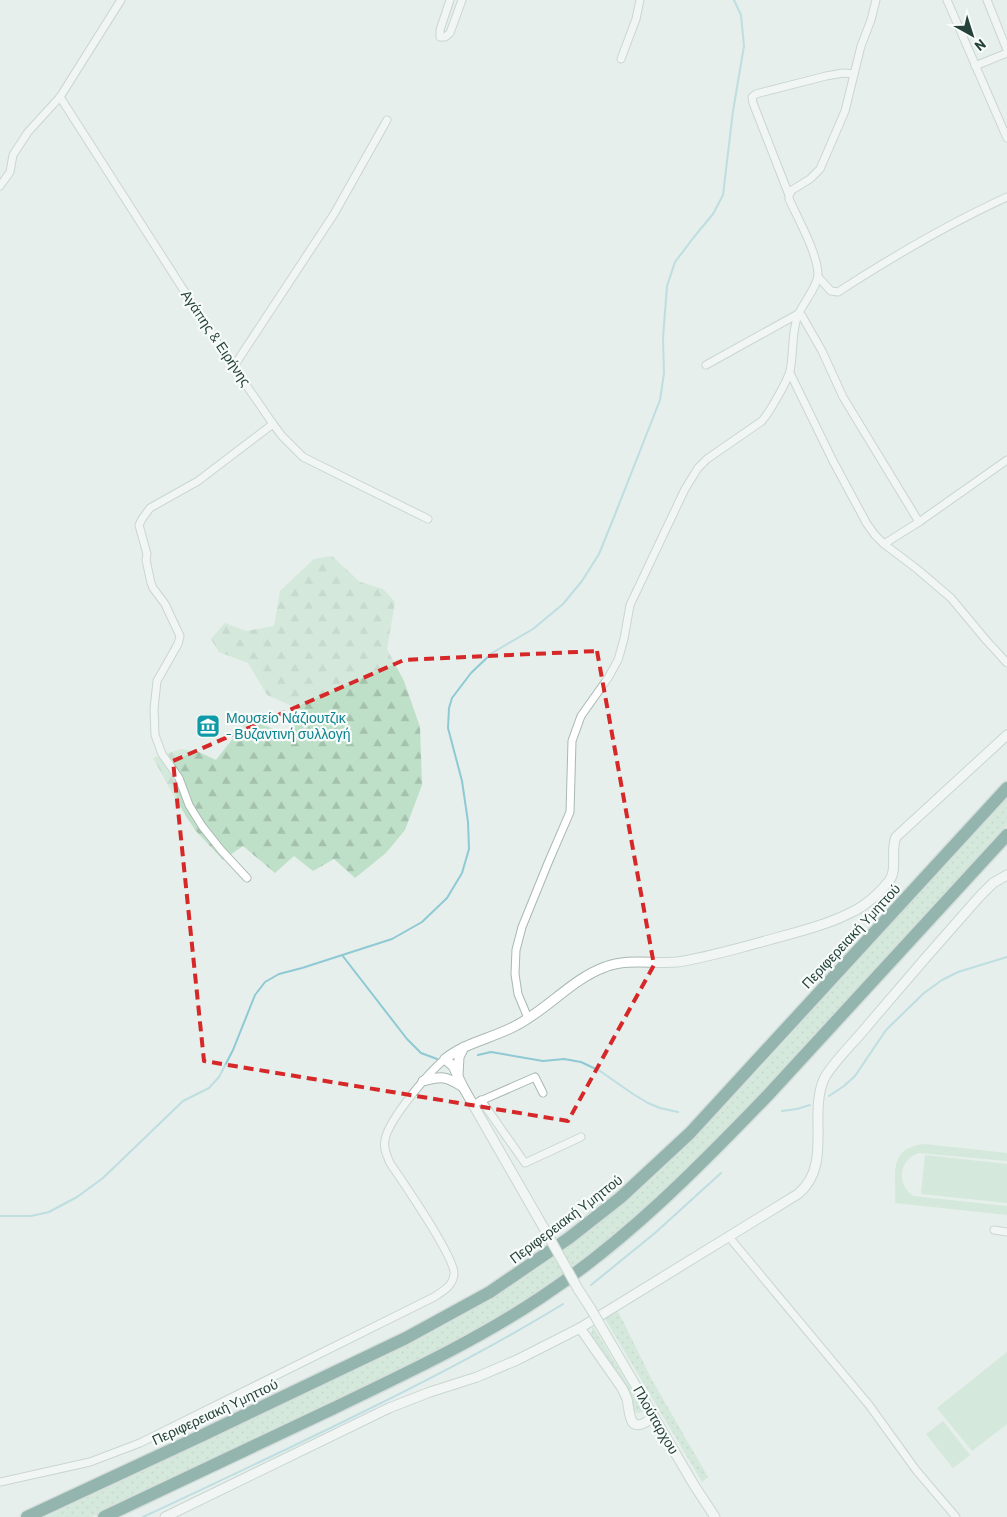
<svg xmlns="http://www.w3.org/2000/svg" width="1007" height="1517" font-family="Barlow,sans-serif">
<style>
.grass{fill:url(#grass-dots)}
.forest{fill:url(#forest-firs)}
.green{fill:#bfe0c8}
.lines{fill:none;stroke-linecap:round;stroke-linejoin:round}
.stream{stroke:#8ec9d4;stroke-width:2}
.minor-casing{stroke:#a8b8b2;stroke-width:9}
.tertiary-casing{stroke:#a8b8b2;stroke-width:11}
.motorway-casing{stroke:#c2cac8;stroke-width:15}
.minor{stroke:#fff;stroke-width:7}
.tertiary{stroke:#fff;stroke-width:9}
.motorway{stroke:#2f6f62;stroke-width:12}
.tertiary-bridge-casing{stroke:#a8b8b2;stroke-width:11;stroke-linecap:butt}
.tertiary-bridge{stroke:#fff;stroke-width:9}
.marked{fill:none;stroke:#d62828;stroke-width:4;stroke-dasharray:10 6;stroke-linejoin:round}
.labels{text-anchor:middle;stroke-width:4.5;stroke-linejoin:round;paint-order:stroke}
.street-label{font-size:14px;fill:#24423a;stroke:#f7fbf9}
.culture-label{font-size:14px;fill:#0d838f;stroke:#f7fbf9;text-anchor:start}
</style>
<defs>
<pattern id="grass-dots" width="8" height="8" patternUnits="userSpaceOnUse" patternTransform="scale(1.25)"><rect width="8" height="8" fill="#bfe0c8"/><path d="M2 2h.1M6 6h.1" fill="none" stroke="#a4c1ad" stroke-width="1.8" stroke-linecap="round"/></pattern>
<pattern id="forest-firs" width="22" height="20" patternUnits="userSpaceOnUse" patternTransform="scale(1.25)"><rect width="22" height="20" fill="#bfe0c8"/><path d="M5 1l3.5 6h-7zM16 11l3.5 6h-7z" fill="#a4c1ad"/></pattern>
</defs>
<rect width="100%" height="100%" fill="#e6efeb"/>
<g class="grass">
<path d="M1007,798v27l-222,245 -95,100 -103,88 -76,52 -80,45 -339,162h-46l376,-179c81,-43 153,-91 222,-152 51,-46 97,-97 143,-147 73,-81 145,-163 220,-241z"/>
<path d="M617,1309l35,71 56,97 -6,5 -98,-165z"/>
<path d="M593,1326l51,85 -5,2 -4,-1 -2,-4 -7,-21 -32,-47 -3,-6z"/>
</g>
<path class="forest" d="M332,556l28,26 23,7 12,13 -8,47 17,32 16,46 2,58 -17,45 -19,23 -31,25 -21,-19 -21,12 -19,-15 -19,17 -32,-27 -20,14 -28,-30 -19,-30 -23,-42 28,-9 18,3 17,8 32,-41 41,16 12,-25 -34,-15 -19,-32 -29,-11 -8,-13 14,-16 21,8 28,-5 6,-35 34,-32z"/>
<g class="green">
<path d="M924,1144l83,9v8l-88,-8c-20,6 -23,31 -6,43l94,10v9l-112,-12c3,-26 -10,-54 29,-59z"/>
<path d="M925,1155l82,9v39l-86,-9z"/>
<path d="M1007,1352v72l-35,27 -35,-43z"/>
<path d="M943,1421l27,34 -17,13 -27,-34z"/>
</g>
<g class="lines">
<g class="stream">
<path d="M342,955l65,84 14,14 16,6"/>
<path d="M478,1055l13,-3 52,9 21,-2 17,3 19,9 33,23 15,9 12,5 18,4"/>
<path d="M829,1096l15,-10 11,-10 31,-46 38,-37 18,-13 16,-8 49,-15"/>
<path d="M782,1111l15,-2 13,-4"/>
<path d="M0,1216h31l18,-4 28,-15 26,-19 80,-77 26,-13 10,-11 14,-27 22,-55 10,-13 14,-8 23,-6 90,-29 30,-17 25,-24 15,-25 7,-24 -1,-27 -6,-41 -14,-53 1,-20 3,-10 19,-25 21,-20 41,-24 30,-25 19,-23 17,-27 15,-37 46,-117 4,-27 -1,-35 4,-52 8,-24 19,-25 19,-23 10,-19 10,-84 11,-65 -3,-31 -7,-15"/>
<path d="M591,1285l64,-52 66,-60"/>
<path d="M143,1517c77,-36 154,-72 230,-110 65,-32 128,-65 190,-103"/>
</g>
<g class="minor-casing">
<g id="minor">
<path d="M450,0l-10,30v7h5l5,-4 12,-33"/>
<path d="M947,0l60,138"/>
<path d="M987,0l20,50"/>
<path d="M621,59l15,-40 4,-19"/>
<path d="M975,66l32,-13"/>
<path d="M60,97l162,253 51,74 9,12 21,21 125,62"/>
<path d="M0,186l10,-14 3,-17 15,-23 32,-35 61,-97"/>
<path d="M789,195l-36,-92 -1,-6 4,-3 70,-18 17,-3 11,1"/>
<path d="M818,277l13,14 7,1c54,-35 110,-68 169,-95"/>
<path d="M706,365l92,-51 4,2 20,35 21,46 76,125"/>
<path d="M234,366l100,-152 53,-94"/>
<path d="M790,373l43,88 34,63 8,11 9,9 33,25 34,29 35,42 21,23"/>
<path d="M884,544l35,-22 88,-62"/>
<path d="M247,878l-26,-28 -19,-24 -13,-21 -10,-27 -17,-24 -7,-19 -1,-26 3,-28 21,-37 2,-8 -15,-32 -12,-16 -2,-5 -5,-23 1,-6 -8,-29 3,-6 8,-11 48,-27 75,-57"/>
<path d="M528,1018l-10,-24 -3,-20 1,-24 6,-23 26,-64 22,-51 2,-71 9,-25 27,-38 10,-18 6,-21 6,-34 55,-116 13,-21 9,-9 55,-38c7,-8 25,-39 28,-50 4,-19 1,-38 8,-56 5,-12 20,-29 20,-41 -1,-22 -20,-55 -29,-75v-4l3,-5 18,-11 10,-10 25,-58 16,-65 10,-26 5,-20"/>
<path d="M481,1100l44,63 56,-26"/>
<path d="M478,1102l57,-25 8,16"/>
<path d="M994,1230l13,2"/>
<path d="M729,1237l140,168 47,65 40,47"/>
<path d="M0,1482l90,-20 50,-19 294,-146c9,-6 19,-11 20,-23 1,-17 -52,-93 -64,-111 -3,-7 -7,-15 -5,-23 3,-20 44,-68 60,-81"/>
</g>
</g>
<g class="tertiary-casing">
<g id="tertiary">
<path d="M445,1059c21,-17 49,-21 72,-34 31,-16 55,-46 88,-58 23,-9 48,-3 72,-5 27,-4 54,-12 81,-19 31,-9 65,-16 94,-31 13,-6 28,-19 37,-31 9,-11 1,-30 7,-44l111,-102"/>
<path d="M445,1059l8,7 10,21 86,150"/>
<path d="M458,1075l1,-18 5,-10"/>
<path d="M423,1081c19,-5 23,-5 40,6"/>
<path d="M578,1289l13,20"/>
<path d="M599,1323l95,162 21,32"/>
<path d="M580,1328l42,60c2,4 4,8 5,11 4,20 2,36 27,18"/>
<path d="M165,1517l224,-109 41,-16 47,-15 40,-17 63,-32 218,-134c35,-29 10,-79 26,-115 6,-13 29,-36 39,-48 38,-45 77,-90 117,-135l13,-13 14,-8"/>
</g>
</g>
<g class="motorway-casing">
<g id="motorway">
<path d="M27,1517l176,-82 203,-97 84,-46 79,-54 51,-40 70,-65 317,-345"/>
<path d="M104,1517c76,-36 152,-72 228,-108 70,-34 142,-67 208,-111 86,-57 158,-130 229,-204l238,-259"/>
</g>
</g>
<use href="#minor" class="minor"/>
<use href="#tertiary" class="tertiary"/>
<use href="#motorway" class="motorway"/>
<g class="tertiary-bridge-casing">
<g id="tertiary-bridge">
<path d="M549,1237l29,52"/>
<path d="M591,1309l8,14"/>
</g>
</g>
<use href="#tertiary-bridge" class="tertiary-bridge"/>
</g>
<path d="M0 0H1007V1517H0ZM597,651l57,314 -86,156 -364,-60 -31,-300 231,-101z" fill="#e6efeb" fill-opacity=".55" fill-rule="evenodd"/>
<path class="marked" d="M597,651l57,314 -86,156 -364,-60 -31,-300 231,-101z"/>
<defs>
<g id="museum-square" transform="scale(1.25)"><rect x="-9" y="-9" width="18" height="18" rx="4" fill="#0f9aa8" stroke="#f7fbf9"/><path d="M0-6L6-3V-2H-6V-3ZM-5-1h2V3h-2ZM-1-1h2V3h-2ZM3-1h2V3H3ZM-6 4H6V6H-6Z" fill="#fff"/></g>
</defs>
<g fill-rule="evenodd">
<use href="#museum-square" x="208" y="726"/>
</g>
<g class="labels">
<g class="street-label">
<text transform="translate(216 338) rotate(56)" y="5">Αγάπης &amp; Ειρήνης</text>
<text transform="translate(851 936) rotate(-47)" y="5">Περιφερειακή Υμηττού</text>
<text transform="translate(566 1219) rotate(-37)" y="5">Περιφερειακή Υμηττού</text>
<text transform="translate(215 1412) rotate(-25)" y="5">Περιφερειακή Υμηττού</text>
<text transform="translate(656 1420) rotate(60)" y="5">Πλούταρχου</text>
</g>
<g class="culture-label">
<text x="226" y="723">Μουσείο Νάζιουτζικ<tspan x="226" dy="16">- Βυζαντινή συλλογή</tspan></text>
</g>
</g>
<g transform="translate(972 35) rotate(141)" stroke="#f7fbf9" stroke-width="4" paint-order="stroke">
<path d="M0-4L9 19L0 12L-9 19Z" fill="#24423a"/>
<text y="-8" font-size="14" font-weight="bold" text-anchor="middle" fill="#24423a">N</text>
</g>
</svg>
